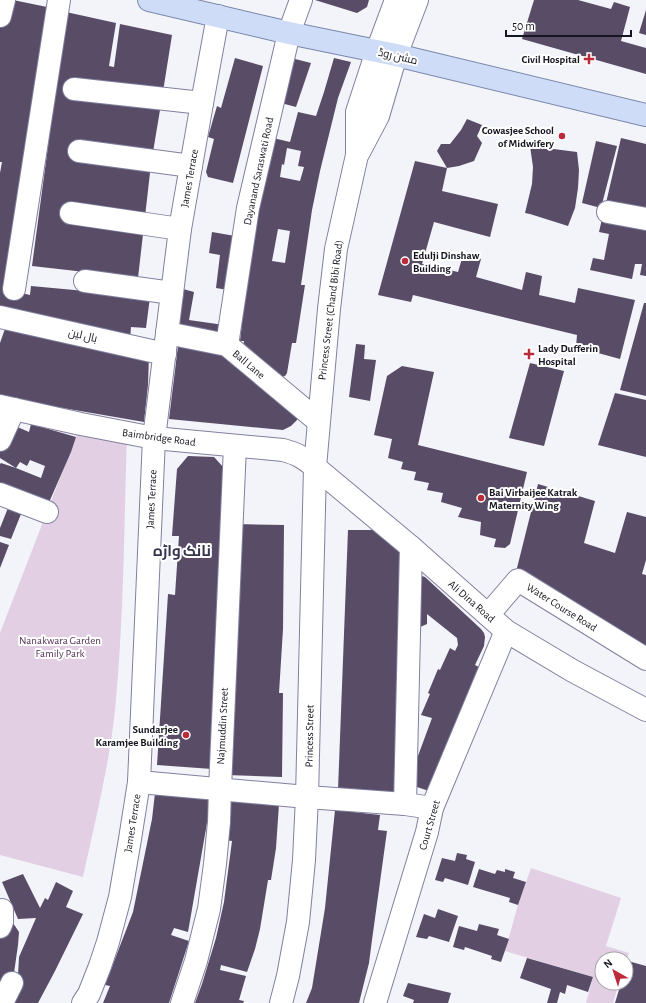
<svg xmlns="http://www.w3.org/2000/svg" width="646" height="1003" font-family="'Alegreya Sans',Cairo,sans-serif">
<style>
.green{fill:#e2cfe4}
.building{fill:#584c67;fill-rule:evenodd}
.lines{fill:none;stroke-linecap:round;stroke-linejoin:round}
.minor-casing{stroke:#80809f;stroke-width:24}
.major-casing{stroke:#7988aa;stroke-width:24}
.minor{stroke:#fff;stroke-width:22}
.major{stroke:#cfdcf8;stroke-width:22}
.poi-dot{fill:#bc2b39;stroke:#fff;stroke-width:1.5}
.labels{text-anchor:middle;stroke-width:4;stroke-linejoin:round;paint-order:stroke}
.street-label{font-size:11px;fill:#161621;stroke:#fff}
.poi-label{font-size:11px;font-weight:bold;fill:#161621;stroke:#fff;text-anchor:end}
.park-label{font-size:11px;fill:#543258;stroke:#fff}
.district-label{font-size:15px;font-weight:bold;fill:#35344f;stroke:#fff}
</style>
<rect width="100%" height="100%" fill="#f3f3fa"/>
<g class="green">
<path d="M81,424l46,9c-3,92 -3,185 -12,277 -6,57 -20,111 -32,167l-83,-22v-222z"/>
<path d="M531,868l90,30 -15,48 23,7 -3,8v-2h-24v24h17l-6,20h-27l7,-26 -88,-26 13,-46z"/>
</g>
<g class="building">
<path d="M7,0h6l34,7 -42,282 25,6 1,-9 119,11 -4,31 -15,-1 -1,13 -130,-29v-138l2,-11h-2v-134z"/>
<path d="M315,0h54l-2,7 -10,6z"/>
<path d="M534,0h44l33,9 3,-7 16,5 -9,34 25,7v26l-124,-35z"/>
<path d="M646,10v25l-7,-2z"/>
<path d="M66,12l50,11 -7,43 5,1 6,-43 52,11 -11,69 -10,60 -13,114 -106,-12z"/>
<path d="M235,58l28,8 -30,117 -25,-6 -2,-5 8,-33 -6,-2 9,-31 4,2z"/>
<path d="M334,58l17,4 -13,36 -18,73 -8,39 -11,75h4l-9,58h-4l-5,30 -2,3 -3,1 -39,-30 1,-6h-4l7,-64 9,-62 17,-77 17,4 8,-30 18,4 8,-24zM287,148l14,3 -3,15 6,1 -4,14 -20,-4 2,-13 2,1zM278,229l12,2 -5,32 -13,-2z"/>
<path d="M295,59l16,4 -15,44 -15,-4z"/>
<path d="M467,119l15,6 -5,11 5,7 -8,18 -15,5 -12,2 -5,23 56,13 -8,33 -56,-15 -12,42 36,8 5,-17 18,4 -5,18 46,13 4,-18 16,4 -3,19 36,8 3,-15 57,12 -15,59 -44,-12 1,-12 -164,-40 -2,7 -33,-7 37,-134 32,7 -10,-17 4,-7h9l11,-14z"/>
<path d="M621,138l25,6v68l-40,-9z"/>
<path d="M596,141l21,5 -16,62 -19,-5z"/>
<path d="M530,146l47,6 2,18 -1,18 -3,20 -7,18 -38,-12 -5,-1 7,-29 1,-17z"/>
<path d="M602,219l44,9v48l-6,-1 2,-11h-7l-3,15 -42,-9 3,-12 11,2 5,-26 -10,-2z"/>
<path d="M212,232l23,4 -7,54 -12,-2 4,-33 -11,-2z"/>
<path d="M183,289l11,3 -5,28 42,6 -3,11 -49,-10z"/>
<path d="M644,303h2v93l-26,-6z"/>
<path d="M6,326l143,29 -1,30 -4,37 -110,-19 -17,-4 -17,-5v-51z"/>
<path d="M356,344l9,1 -1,14 12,1 -6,41 -21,-4z"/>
<path d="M178,346l64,11 56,60 -1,3 -6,6 -8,4 -114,-11z"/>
<path d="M530,363l34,8 -20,75 -35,-8z"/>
<path d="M402,366l32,6 -16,73 109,27 -17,72 -5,4 -11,-1 2,-8 -16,-4 1,-13 -23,-5 4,-9 -21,-6 2,-9 -16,-3 2,-7 -15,-3 2,-8 -15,-3 2,-7 -15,-4 4,-19 -18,-4 13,-59z"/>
<path d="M615,393l31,7v57l-48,-12z"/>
<path d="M31,424l45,13 -5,15 -24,55 -47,-17v-26l1,-1 15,5 -16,-10v-6l15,-26 14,6zM30,460l15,6 -4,12 -25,-10 4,-6 7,4z"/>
<path d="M188,456l26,1 10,11 -12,301 -55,-4 11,-171 7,1 4,-59h-7l5,-67z"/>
<path d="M538,484l57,17 -11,42 31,10 12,-41 19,5v43l-4,14 4,1v81l-130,-84z"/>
<path d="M10,503l13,6 -12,30 -11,-3v-8z"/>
<path d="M236,524l48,1 -1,104 -4,64h4l-1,84 -56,-2z"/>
<path d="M348,530h28l24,23 -5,241 -57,-4z"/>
<path d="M0,542l9,3 -9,23z"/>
<path d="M422,576l3,1 56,52 3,4 1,4 -1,9 -9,19 4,2 -24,60 -23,65 -15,-5 -5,-10 3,-13 17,-46 -11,-3 9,-21 -2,-1 10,-24 2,1 10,-22 5,3 3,-6 -1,-7 -30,-24v10l-9,4 1,-50z"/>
<path d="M155,793l56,7 -23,132 -14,-4 -3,7 18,6 -20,62h-66l7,-17 -5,-1 28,-73 19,-93z"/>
<path d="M227,800l52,4 -3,44 -5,32h-3l-8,49 -5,20 -8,23 -26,-7 -1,5 26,6 -7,24 5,1 -1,2h-48l7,-19 14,-46 8,-36 8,-61 -8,-1z"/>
<path d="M335,810l45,5 -2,15 9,1 -15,109 -3,23 -10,40h-53l6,-15 13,-80z"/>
<path d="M457,853l10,2 -1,4 9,3 -7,23 -23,-7 -2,4 -8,-2 7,-22 13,3z"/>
<path d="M479,869l16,5 2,-4 8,2v-3l10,3 -2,6 13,4 -8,23 -9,-3 1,-4 -37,-11z"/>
<path d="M23,874l17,34 5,-10 3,2 8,-18 17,9 -7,16 17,7 -28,57 -17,32h-31l11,-28 1,-18 17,-39 -18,1 -16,-37z"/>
<path d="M438,909l20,7 -9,26 -20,-6 -2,3 -11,-2 8,-23 11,4z"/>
<path d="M8,915l6,4 -1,4 6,9 -1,13 -4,28 -14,27v-61z"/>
<path d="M479,924l20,5 -2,6 12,4 -8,23 -10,-3 1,-3 -27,-9 -1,3 -11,-3 6,-21 18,5z"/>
<path d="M527,958l66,19 -5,15 -21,-7 -2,9 -5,-2 -3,11h-10l4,-14 -31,-11z"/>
<path d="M628,961l18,5v37h-31l6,-20h5v-15z"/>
<path d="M408,983l43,10 -3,10h-35l1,-3 -11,-4z"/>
</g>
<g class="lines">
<g class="minor-casing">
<g id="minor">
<path d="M0,16l4,-16"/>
<path d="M74,89l128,14"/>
<path d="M79,151l112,15"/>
<path d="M359,152l19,-36 18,-61 21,-55"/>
<path d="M608,212l38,7"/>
<path d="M71,213l109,16"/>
<path d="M85,281l87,12"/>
<path d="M14,289l45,-289"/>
<path d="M0,317l165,37"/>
<path d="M167,333l60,12 91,76"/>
<path d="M227,345l21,-137 41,-175 12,-33"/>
<path d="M0,406l81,18 73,14 129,12c15,4 21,8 32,17l96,80 95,84 67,40 73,39"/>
<path d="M0,440l14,-31"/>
<path d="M0,494l47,18"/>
<path d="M488,615l30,-35 128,79"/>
<path d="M139,782l168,15 98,7 27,4"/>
<path d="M405,804l6,-257"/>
<path d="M0,927l2,-5v-12"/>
<path d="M2,1003l10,-20"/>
<path d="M83,1003l6,-9 11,-28 8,-24 12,-45 10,-58 9,-57 15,-344 26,-209 22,-126 16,-87"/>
<path d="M182,1003l14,-42 13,-52 6,-45 4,-42 1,-33 15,-343"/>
<path d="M281,1003l7,-27 10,-54 6,-62 3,-63 8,-330 14,-158 7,-60 21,-94v-43l20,-61 19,-51"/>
<path d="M375,1003l52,-171 5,-24 74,-177"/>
</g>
</g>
<g class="major-casing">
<path id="major" d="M149,0l140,33 107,22 250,60"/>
</g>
<use href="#minor" class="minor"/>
<use href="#major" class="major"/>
</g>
<g class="poi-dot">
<path d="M587 53h4v4h4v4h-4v4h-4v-4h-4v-4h4z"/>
<circle cx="562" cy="136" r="4"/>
<circle cx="405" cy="261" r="4"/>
<path d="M527 348h4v4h4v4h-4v4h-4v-4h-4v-4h4z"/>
<circle cx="481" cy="498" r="4"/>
<circle cx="186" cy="735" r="4"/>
</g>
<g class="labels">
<g class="street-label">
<text transform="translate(398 56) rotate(13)" y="4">مشن روڈ</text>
<text transform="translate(258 171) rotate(-78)" y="4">Dayanand Saraswati Road</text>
<text transform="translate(189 178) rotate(-80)" y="4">James Terrace</text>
<text transform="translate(330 310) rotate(-83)" y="4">Princess Street (Chand Bibi Road)</text>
<text transform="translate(83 335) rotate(13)" y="4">بال لین</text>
<text transform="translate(249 364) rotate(40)" y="4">Ball Lane</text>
<text transform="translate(159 437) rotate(8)" y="4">Baimbridge Road</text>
<text transform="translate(151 499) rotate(-87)" y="4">James Terrace</text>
<text transform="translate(472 601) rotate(41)" y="4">Ali Dina Road</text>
<text transform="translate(562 607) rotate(32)" y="4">Water Course Road</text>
<text transform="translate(222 726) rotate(-87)" y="4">Najmuddin Street</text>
<text transform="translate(309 736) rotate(-89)" y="4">Princess Street</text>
<text transform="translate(132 823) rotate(-81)" y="4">James Terrace</text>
<text transform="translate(429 825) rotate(-74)" y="4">Court Street</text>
</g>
<g class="poi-label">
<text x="580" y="63">Civil Hospital</text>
<text x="554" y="134">Cowasjee School<tspan x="554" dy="13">of Midwifery</tspan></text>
<text x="413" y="259" text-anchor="start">Edulji Dinshaw<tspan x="413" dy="13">Building</tspan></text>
<text x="538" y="352" text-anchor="start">Lady Dufferin<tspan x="538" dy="13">Hospital</tspan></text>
<text x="489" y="496" text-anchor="start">Bai Virbaijee Katrak<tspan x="489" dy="13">Maternity Wing</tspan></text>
<text x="178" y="733">Sundarjee<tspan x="178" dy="13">Karamjee Building</tspan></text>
</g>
<g class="park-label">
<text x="60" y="644">Nanakwara Garden<tspan x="60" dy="13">Family Park</tspan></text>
</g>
<g class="district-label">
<text x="182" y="556">نانک واڑہ</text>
</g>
</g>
<g transform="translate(614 971) rotate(321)"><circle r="19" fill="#ffffff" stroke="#a2a2a6"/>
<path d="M0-3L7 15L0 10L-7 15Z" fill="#bc2b39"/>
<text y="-6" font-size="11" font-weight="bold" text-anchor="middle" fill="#161621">N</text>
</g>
<path d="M506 30v6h125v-6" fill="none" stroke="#161621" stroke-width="2"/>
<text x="512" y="30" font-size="12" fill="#161621" stroke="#ffffff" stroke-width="3" paint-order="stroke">50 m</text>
</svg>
